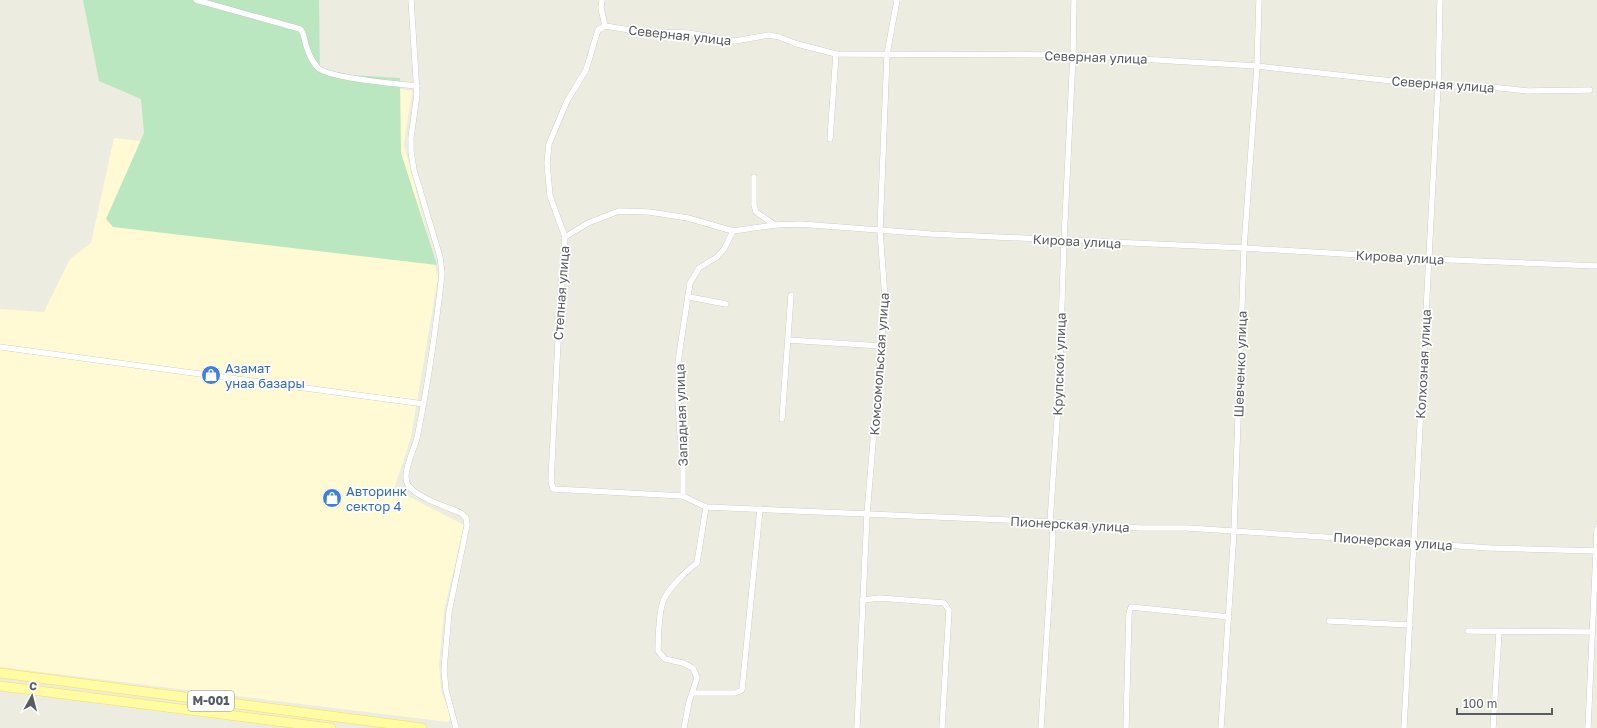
<svg xmlns="http://www.w3.org/2000/svg" width="1597" height="728" font-family="'Golos Text',sans-serif">
<style>
.commercial{fill:#fffad3}
.green{fill:#bae7c0}
.lines{fill:none;stroke-linecap:round;stroke-linejoin:round}
.minor-casing{stroke:#b8bac0;stroke-width:6}
.primary-casing{stroke:#fadf4c;stroke-width:10}
.minor{stroke:#fff;stroke-width:5.5}
.primary{stroke:#fffca3;stroke-width:9}
.labels{text-anchor:middle;stroke-width:3.5;stroke-linejoin:round;paint-order:stroke}
.shield{fill:#fff;stroke:#8b8d91;stroke-width:1}
.shield-label{font-size:12px;font-weight:bold;fill:#595c62}
.street-label{font-size:13px;fill:#595c62;stroke:#fff}
.shop-label{font-size:13px;fill:#366cbe;stroke:#fff;text-anchor:start}
</style>
<rect width="100%" height="100%" fill="#edece0"/>
<path class="commercial" d="M253,62l159,29 -8,53 34,133 -27,160 -17,52 70,36 -20,86 -5,53 2,27 10,25 -3,6 -448,-55v-358l44,3 26,-53 21,-16 23,-105 120,13z"/>
<path class="green" d="M83,0h236l1,73 80,5 1,75 36,112 -324,-38 -7,-8 38,-86 -3,-34 -42,-18z"/>
<g class="lines">
<g class="minor-casing">
<g id="minor">
<path d="M196,0l104,29c5,4 4,13 7,19 2,7 6,14 10,19 8,11 83,17 100,19"/>
<path d="M411,0l6,94 -6,44v14l3,18 26,87 2,16c-6,55 -14,111 -25,165 -3,12 -16,37 -9,47 9,13 39,22 53,28l5,5 1,7 -18,87 -5,58 2,20 10,38"/>
<path d="M602,0l-1,8 4,18"/>
<path d="M605,26l-7,4 -12,40 -19,31 -18,43 -2,19 3,33 15,41 -5,64 -9,180 2,8 130,7 23,11 344,15 90,6h47l303,20 107,3"/>
<path d="M605,26l38,6 45,1 47,8 34,-6 10,2 18,7 39,10 237,1 184,11 181,20h43l47,5 62,-1"/>
<path d="M830,139l6,-85"/>
<path d="M754,177v28l2,7 19,13"/>
<path d="M565,237l23,-14 31,-12 30,1 39,6 45,13 42,-6 25,-1 131,10 313,14 184,11 169,7"/>
<path d="M689,297l37,7"/>
<path d="M788,340l93,6"/>
<path d="M0,347l424,57"/>
<path d="M782,419l9,-124"/>
<path d="M683,496v-41l-3,-21 -2,-34v-38l12,-79 9,-15 18,-11 7,-8 9,-18"/>
<path d="M862,600l18,-2 64,5 5,7 -7,118"/>
<path d="M1329,621l81,4"/>
<path d="M1468,631l124,1"/>
<path d="M692,693h43l7,-3 18,-181"/>
<path d="M684,728l5,-26 8,-24 -4,-10 -10,-5 -18,-4 -7,-8c0,-12 1,-42 6,-52 5,-11 23,-29 33,-36l9,-56"/>
<path d="M857,728l10,-214 18,-215 -5,-69 7,-176 10,-54"/>
<path d="M1041,728l12,-193 -3,-13 9,-131 5,-151 9,-185 1,-55"/>
<path d="M1126,728l3,-115 2,-6 98,10"/>
<path d="M1221,728l13,-197 10,-283 13,-182 2,-66"/>
<path d="M1404,728l34,-642 2,-86"/>
<path d="M1493,728l6,-96"/>
<path d="M1588,728l9,-199"/>
</g>
</g>
<g class="primary-casing">
<g id="primary">
<path d="M0,673l422,55"/>
<path d="M0,686l331,42"/>
</g>
</g>
<use href="#minor" class="minor"/>
<use href="#primary" class="primary"/>
</g>
<defs>
<g id="shop-disc" transform="scale(1)"><circle r="9.5" fill="#3f7fe0" stroke="#fff"/><path d="M-5-2.5h2.3a2.7 3.5 0 0 1 5.4 0H5L5.5 6h-11ZM-1.5-2.5h3a1.5 2.3 0 0 0-3 0Z" fill="#fff"/></g>
</defs>
<g fill-rule="evenodd">
<use href="#shop-disc" x="211" y="375"/>
<use href="#shop-disc" x="332" y="498"/>
</g>
<g class="labels">
<rect class="shield" x="188" y="691" width="46" height="20" rx="3"/>
<g class="shield-label">
<text x="211" y="705">M-001</text>
</g>
<g class="street-label">
<text transform="translate(680 35) rotate(6)" y="5">Северная улица</text>
<text transform="translate(1096 57) rotate(2)" y="5">Северная улица</text>
<text transform="translate(1443 84) rotate(4)" y="5">Северная улица</text>
<text transform="translate(1077 241) rotate(3)" y="5">Кирова улица</text>
<text transform="translate(1400 257) rotate(3)" y="5">Кирова улица</text>
<text transform="translate(561 293) rotate(-86)" y="5">Степная улица</text>
<text transform="translate(879 364) rotate(-86)" y="5">Комсомольская улица</text>
<text transform="translate(1059 364) rotate(-88)" y="5">Крупской улица</text>
<text transform="translate(1240 364) rotate(-88)" y="5">Шевченко улица</text>
<text transform="translate(1423 364) rotate(-87)" y="5">Колхозная улица</text>
<text transform="translate(681 415) rotate(-92)" y="5">Западная улица</text>
<text transform="translate(1070 524) rotate(3)" y="5">Пионерская улица</text>
<text transform="translate(1393 541) rotate(4)" y="5">Пионерская улица</text>
</g>
<g class="shop-label">
<text x="225" y="373">Азамат<tspan x="225" dy="15">унаа базары</tspan></text>
<text x="346" y="496">Авторинк<tspan x="346" dy="15">сектор 4</tspan></text>
</g>
</g>
<g transform="translate(32 696) rotate(7)" stroke="#ffffff" stroke-width="3" paint-order="stroke">
<path d="M0-3L7 15L0 10L-7 15Z" fill="#595c62"/>
<text y="-6" font-size="11" font-weight="bold" text-anchor="middle" fill="#595c62">С</text>
</g>
<path d="M1457 708v6h95v-6" fill="none" stroke="#595c62" stroke-width="2"/>
<text x="1463" y="708" font-size="12" fill="#595c62" stroke="#ffffff" stroke-width="3" paint-order="stroke">100 m</text>
</svg>
